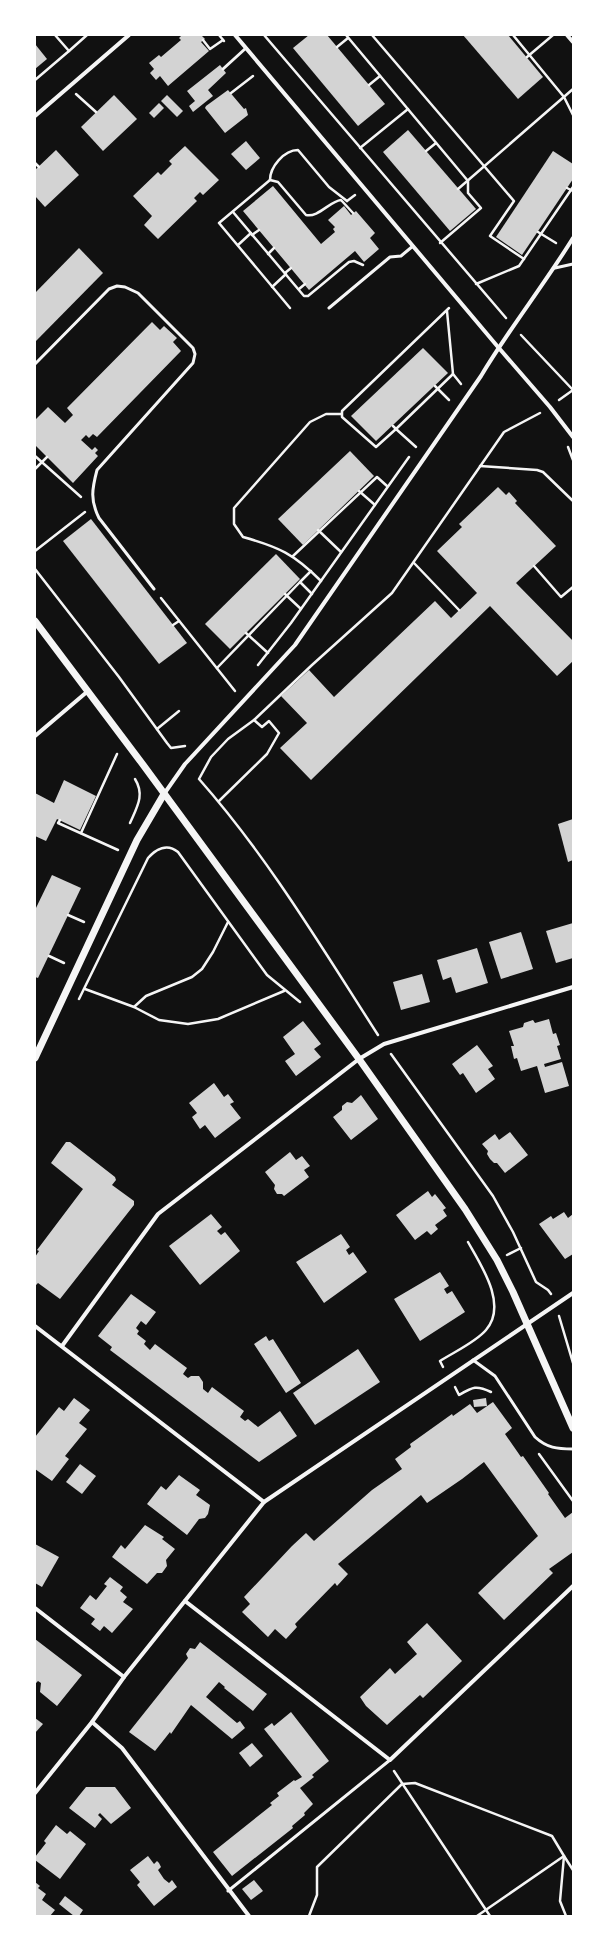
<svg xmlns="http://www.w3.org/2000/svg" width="608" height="1951" font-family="Poppins,sans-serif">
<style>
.building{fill:#d3d3d3}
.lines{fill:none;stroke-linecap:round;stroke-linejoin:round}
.path{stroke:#f5f5f5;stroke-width:2.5}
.service{stroke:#f5f5f5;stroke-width:3}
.minor{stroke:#f5f5f5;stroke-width:4}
.tertiary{stroke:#f5f5f5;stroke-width:7}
</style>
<rect width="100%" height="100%" fill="#111"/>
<g class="building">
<path d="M182,35h19l4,4 -4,3 8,9 -41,35 -8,-10 -4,4 -6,-7 4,-4 -5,-6 10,-8 2,2 20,-17 -2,-2z"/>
<path d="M309,35h18l58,69 -27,22 -65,-78z"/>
<path d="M463,35h45l35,42 -25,22z"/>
<path d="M35,44l12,15 -12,10z"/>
<path d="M220,65l6,8 -18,17 5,6 -20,16 -4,-6 6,-5 -8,-10z"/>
<path d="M228,90l16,19 2,-1 2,7 -23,18 -20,-25 1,-2z"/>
<path d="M114,95l23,24 -34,32 -22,-24z"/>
<path d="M167,95l16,16 -6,6 -16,-16z"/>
<path d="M159,103l5,5 -10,10 -5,-5z"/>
<path d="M408,130l68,79 -26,22 -67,-79z"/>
<path d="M246,141l14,17 -14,12 -15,-16z"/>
<path d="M185,146l34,34 -16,15 -3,-3 -6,6 3,3 -39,38 -14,-14 8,-9 -19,-20 25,-24 3,3 11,-11 -3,-3z"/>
<path d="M56,150l23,25 -34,32 -10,-11v-26z"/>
<path d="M553,151l20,13v15l-51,76 -26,-18z"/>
<path d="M273,186l48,58 14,-12 -2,-3 2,-2 -7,-7 16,-14 7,9 5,-4 19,22 -5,5 9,11 -15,13 -9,-11 -46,39 -66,-79z"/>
<path d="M79,248l24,25 -68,69v-49z"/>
<path d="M152,322l8,8 4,-4 13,12 -4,4 8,9 -84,86 -4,-3 -4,4 -3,-3 -5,5 11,10 3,-3 3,3 -3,3 3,3 -25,27 -38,-38v-25l13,-13 17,16 8,-8 -6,-7z"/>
<path d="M423,348l25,25 -72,68 -25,-25z"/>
<path d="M350,451l24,25 -71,69 -25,-26z"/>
<path d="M498,487l8,8 3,-3 8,9 -2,2 41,43 -40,37 57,58v20l-16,15 -67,-70 -179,174 -31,-32 27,-25 -26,-27 28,-26 25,27 101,-96 16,17 26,-25 -40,-42 25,-24 -3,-3z"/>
<path d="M91,519l96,124 -28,21 -96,-123z"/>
<path d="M276,554l24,25 -70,70 -25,-25z"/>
<path d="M64,780l32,16 -16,34 -23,-11 -11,22 -11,-5v-43l19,10z"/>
<path d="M573,819v41l-5,2 -10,-38z"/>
<path d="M52,875l29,13 -43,90 -3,-1v-67z"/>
<path d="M573,923v35l-17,5 -10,-32z"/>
<path d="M521,932l12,37 -32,10 -12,-37z"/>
<path d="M477,948l11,35 -32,10 -5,-16 -8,3 -6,-20z"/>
<path d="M422,974l8,28 -29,8 -8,-28z"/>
<path d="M549,1019l4,15 3,-1 4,12 -3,1 4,13 -17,5 1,3 17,-5 7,24 -24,7 -8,-27 -16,5 -4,-13 -3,1 -3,-13h3l-5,-15 14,-4 1,-4 9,-3 2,3z"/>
<path d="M303,1021l18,23 -7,5 7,8 -25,19 -11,-15 10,-7 -12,-17z"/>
<path d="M477,1045l16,21 -5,3 7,10 -19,14 -13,-20 -3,2 -8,-11z"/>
<path d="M214,1083l10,14 4,-3 6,8 -4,2 11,14 -26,20 -10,-13 -5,4 -8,-12 5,-4 -8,-10z"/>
<path d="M361,1095l17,24 -27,21 -18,-23 9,-7v-4l5,-4 5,1z"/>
<path d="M510,1132l18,23 -23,18 -8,-10h-3l-4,-4 -3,-5 1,-3 -6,-7 13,-10 4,6z"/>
<path d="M66,1142h4l45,35 1,3 -4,5 22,16v4l-74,94 -22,-16 -3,3v-29l4,-6 -2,-1 46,-61 -32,-26z"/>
<path d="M290,1152l6,8 6,-4 8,10 -6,4 5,7 -25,19 -2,-2h-5l-3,-5 1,-4 -10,-13z"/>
<path d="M428,1191l4,6 3,-3 11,14 -3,2 4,6 -12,9 3,4 -7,6 -4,-4 -12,9 -19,-25z"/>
<path d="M564,1212l4,6 5,-4v40l-8,5 -26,-35 12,-8 2,3z"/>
<path d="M211,1214l11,13 -5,4 4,4 4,-3 15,19 -40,34 -31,-39z"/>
<path d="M341,1234l9,13 -4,3 3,5 4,-3 14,20 -43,31 -28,-41z"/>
<path d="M440,1272l9,14 -5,3 3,5 5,-3 13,21 -45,29 -26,-42z"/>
<path d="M131,1294l25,18 -10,13 -5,-4 -5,7 3,3 -2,3 9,7 -2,3 6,6 5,-6 32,24 -4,6 5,4 3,-2h8l4,6v7l5,4 4,-6 32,24 -4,6 5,4 3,-2 10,8 22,-16 17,25 -38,26 -149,-112 2,-3 -14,-11z"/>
<path d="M266,1336l3,5 4,-2 28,44 -15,10 -32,-49z"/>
<path d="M358,1349l22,33 -65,43 -22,-32z"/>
<path d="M74,1398l16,12 -11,13 8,6 -22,27 4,3 -17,22 -17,-12v-32l24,-30 5,4z"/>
<path d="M486,1398l1,8 -13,1 -1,-7z"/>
<path d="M493,1402l19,26 -7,6 16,23 2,-1 26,37 -1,1 17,24 8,-6v40l-24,17 4,4 -49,47 -26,-27 60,-57 -54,-74 -22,17 -35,24 -6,-8 -83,69 10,10 -11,12 -2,-3 -40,41 2,3 -11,12 -11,-10 -7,8 -26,-25 8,-8 -6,-7 48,-51 14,-13 8,8 58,-51 30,-21 -7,-10 16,-12 -1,-3 42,-30 1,2 17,-12 7,9z"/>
<path d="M80,1464l16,12 -14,18 -16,-12z"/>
<path d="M179,1475l21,15 -4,5 14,10 -2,9 -3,4 -6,1 -12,16 -40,-31 14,-18 5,4z"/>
<path d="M145,1525l19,12 -2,2 13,10 -9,11 1,6 -5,7h-5l-10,11 -35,-27 9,-12 4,4z"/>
<path d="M35,1544l24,13 -17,30 -7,-4z"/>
<path d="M110,1577l13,10 -3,4 7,6 -4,5 10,7 -21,24 -8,-7 -4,5 -9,-7 4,-5 -15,-11 10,-13 6,5 11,-14 -3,-2z"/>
<path d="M427,1623l35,38 -39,37 -3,-3 -33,30 -21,-19 -6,-9 30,-29 5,6 22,-20 -10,-12z"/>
<path d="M35,1639l47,36 -25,31 -17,-14 1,-9 -3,-2 -3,3z"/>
<path d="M200,1642l67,52 -14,17 -29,-23 1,-1 -6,-5 -13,15 31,26 3,-2 5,7 -13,11 -41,-34 -20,29 -1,-2 -15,19 -26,-19 59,-74 -2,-4 4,-6 5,1z"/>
<path d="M291,1712l38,49 -17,14 2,2 -14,11 13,16 -9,9 1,2 -13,11 1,2 -61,48 -19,-24 59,-47 -2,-2 9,-7 -2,-3 17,-13 1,1 7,-4 -38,-48 8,-6 2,3z"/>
<path d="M35,1718l8,6 -8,9z"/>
<path d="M252,1743l11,13 -13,11 -11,-14z"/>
<path d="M86,1787h29l16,21 -20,16 -11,-11 -2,2 4,4 -7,9 -26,-20z"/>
<path d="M56,1825l11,9 3,-3 16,13 -26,35 -25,-19v-3l11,-14 -2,-2z"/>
<path d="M148,1856l6,8 3,-3 2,2 2,4 -3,3 6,9 5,4 3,-3 5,7 -23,19 -17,-21 3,-3 -10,-12z"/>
<path d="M254,1880l9,11 -12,9 -9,-11z"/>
<path d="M35,1882l5,4 -2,2 8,6 -4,6 13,10 -5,6h-15z"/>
<path d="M65,1896l18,14 -4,6h-5l-15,-12z"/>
</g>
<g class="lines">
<g class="path">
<path d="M219,35l5,6"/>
<path d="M264,35l242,283"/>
<path d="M346,35l122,146v12l13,15 -41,35"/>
<path d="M372,35l142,166 -24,35 34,23"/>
<path d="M513,35l51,62 9,18"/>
<path d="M203,40l7,9 13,-9"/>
<path d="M337,47l11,-9"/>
<path d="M69,51l18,-16"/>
<path d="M527,57l26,-22"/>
<path d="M35,80l34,-29 -14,-16"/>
<path d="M369,85l11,-9"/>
<path d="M231,93l22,-17"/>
<path d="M76,94l20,18"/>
<path d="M360,148l48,-39"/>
<path d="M426,151l10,-8"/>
<path d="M35,163l4,4"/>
<path d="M270,180c0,-13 14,-30 28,-30l31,37 18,14"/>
<path d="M567,188l6,3"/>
<path d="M458,189l115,-100"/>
<path d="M347,201l8,-6"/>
<path d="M233,212l71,84h4l41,-34 5,-1 9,4"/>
<path d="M538,232l18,11"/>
<path d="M252,235l7,-5"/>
<path d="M238,245l13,-12"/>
<path d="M268,254l6,-6"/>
<path d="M285,273l6,-5"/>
<path d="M476,284l43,-18 54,-79"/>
<path d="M272,287l14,-13"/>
<path d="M299,289l6,-5"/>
<path d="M290,308l-71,-85 51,-43 8,2 28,33c12,3 24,-14 35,-15l12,13"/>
<path d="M447,311l6,63 8,10"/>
<path d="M521,335l52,55"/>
<path d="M435,386l14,14"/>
<path d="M559,400l14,-10"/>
<path d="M393,426l3,3 57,-55"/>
<path d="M416,447l-20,-18 -20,18 -34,-30v-6l107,-103"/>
<path d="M568,447l5,13"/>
<path d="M35,456l46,41"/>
<path d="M480,466l57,4 6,2 30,29"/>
<path d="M35,469l12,-12"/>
<path d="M359,491l16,14"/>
<path d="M318,530l23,22"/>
<path d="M35,551l50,-39"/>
<path d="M293,556l84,-79 10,9"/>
<path d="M414,563l45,47"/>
<path d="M534,566l27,31 12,-10"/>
<path d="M35,569l84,108 48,66 4,5 14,-2"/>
<path d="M311,571l-11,11 12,12"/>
<path d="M321,581c-27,-27 -42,-34 -78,-44l-9,-13v-16l76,-86 16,-8h15"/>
<path d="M285,594l16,15"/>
<path d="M161,598l74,93"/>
<path d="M173,625l6,-4"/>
<path d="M246,633l22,20"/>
<path d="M258,665l33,-42 118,-166"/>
<path d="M217,668l83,-86"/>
<path d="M157,729l22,-18"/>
<path d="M219,801l48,-47 12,-21 -10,-12 -7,6 -8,-7"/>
<path d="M60,820l-2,3 60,27"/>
<path d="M130,823c7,-16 15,-28 5,-44"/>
<path d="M81,833l36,-79"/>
<path d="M68,915l16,7"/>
<path d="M49,956l15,7"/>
<path d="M85,989l49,18 25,13 29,4 30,-5 66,-28"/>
<path d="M79,999l69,-141c8,-9 19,-15 30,-6l89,123 33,27"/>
<path d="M134,1007l12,-11 46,-19 10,-8 11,-17 15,-30"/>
<path d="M378,1035c-56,-87 -110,-178 -179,-256l12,-22 17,-18 26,-19 58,-55 80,-72 112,-161 36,-19"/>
<path d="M391,1054l102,142 20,36 23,50 12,8 3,4"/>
<path d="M507,1255l14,-7"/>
<path d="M559,1316l14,47"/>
<path d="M443,1367l-3,-6c14,-9 36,-19 46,-31 22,-25 -5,-65 -18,-88"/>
<path d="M455,1387l4,8c14,-8 17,-10 32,-3"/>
<path d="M539,1454l34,47"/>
<path d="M394,1771l96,145"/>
<path d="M309,1916l8,-21v-28l85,-83 13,-1 137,53 12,20 -4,45 6,15"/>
<path d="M477,1916l87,-60 9,14"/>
</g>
<g class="service">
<path d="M223,69l23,-21"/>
<path d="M555,268l18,-4"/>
<path d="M329,308l61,-51 11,-1 12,-10"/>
<path d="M35,364l74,-75 8,-3 8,1 13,6 55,55 2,6 -2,9 -96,107c-5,19 -7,30 2,48l55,71"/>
<path d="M473,1360l22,16 40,61c12,11 22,12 38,12"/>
<path d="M228,1891l162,-131"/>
</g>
<g class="minor">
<path d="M235,35l263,312 52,60 23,30"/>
<path d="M567,35l6,7"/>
<path d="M35,116l94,-81"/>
<path d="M35,736l53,-45"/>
<path d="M164,794l21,-30 110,-119 186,-269c28,-47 63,-91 92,-138"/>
<path d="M35,1326l229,176"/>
<path d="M62,1346l96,-132 201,-155 25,-15 189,-57"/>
<path d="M185,1601l205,159 183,-174"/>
<path d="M35,1608l89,69"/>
<path d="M92,1722l30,26 127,168"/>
<path d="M35,1793l57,-71 32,-45 140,-175 309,-209"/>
</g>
<g class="tertiary">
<path d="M35,621l106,141 218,297 106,150 32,51 16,32 60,136"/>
<path d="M35,1058l102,-218 27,-46"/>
</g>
</g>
<rect width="608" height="1951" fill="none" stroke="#ffffff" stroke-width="72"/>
</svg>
